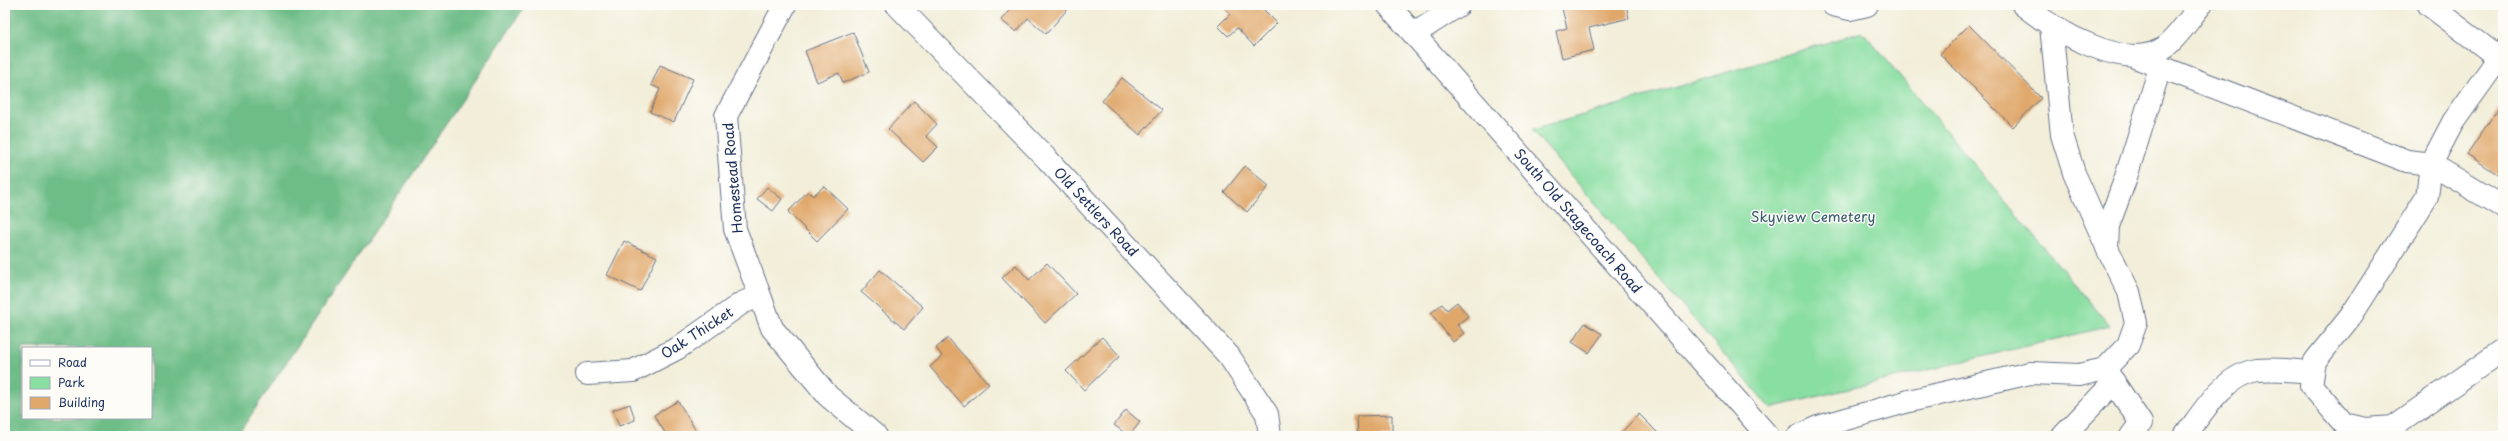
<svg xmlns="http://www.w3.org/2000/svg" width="2508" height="441" font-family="'Playpen Sans',sans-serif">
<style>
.green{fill:#89dea1;stroke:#528680}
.forest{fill:#6ebd87;stroke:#447672;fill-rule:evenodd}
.building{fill:#e0a76b}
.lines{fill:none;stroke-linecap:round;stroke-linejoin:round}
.minor-casing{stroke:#667289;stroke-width:24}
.minor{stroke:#fff;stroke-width:22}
.labels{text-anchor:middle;stroke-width:3;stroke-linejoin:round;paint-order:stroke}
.street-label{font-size:14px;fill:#1b2f5e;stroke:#fdfcf7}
.park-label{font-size:14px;fill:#365b6f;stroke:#fdfcf7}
</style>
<rect width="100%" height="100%" fill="#fdfcf7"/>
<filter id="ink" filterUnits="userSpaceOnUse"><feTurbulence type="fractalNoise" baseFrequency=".025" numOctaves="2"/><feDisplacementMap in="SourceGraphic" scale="8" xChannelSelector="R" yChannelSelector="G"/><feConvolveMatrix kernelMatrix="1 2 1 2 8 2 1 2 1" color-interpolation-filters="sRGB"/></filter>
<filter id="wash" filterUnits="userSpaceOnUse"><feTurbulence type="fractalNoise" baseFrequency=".012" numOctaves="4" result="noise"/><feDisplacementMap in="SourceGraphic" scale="16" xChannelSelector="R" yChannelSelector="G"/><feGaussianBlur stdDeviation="0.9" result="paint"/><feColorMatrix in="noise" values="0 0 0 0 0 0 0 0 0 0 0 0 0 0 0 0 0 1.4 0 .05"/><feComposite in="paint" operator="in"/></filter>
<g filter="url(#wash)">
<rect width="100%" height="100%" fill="#f2eed9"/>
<path class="green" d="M1863,32l247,294 -340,82 -238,-278z"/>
<path class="forest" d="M5,5h521l-289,431h-232zM23,348h128v70h-128z"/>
<g id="blocks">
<g class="building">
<path d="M1014,5h57l-25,29 -18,-16 -12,14 -15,-12z"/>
<path d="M1222,5h37l18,18 -23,23 -17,-18 -9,8 -10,-10 12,-12z"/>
<path d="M1561,5h65l3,13 -40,10 5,22 -32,8 -6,-27 11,-3z"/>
<path d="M1969,25l72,73 -28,29 -73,-73z"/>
<path d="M853,32l16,40 -26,11 -4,-10 -22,9 -12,-31z"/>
<path d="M660,65l33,14 -19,43 -24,-10 10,-23 -9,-4z"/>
<path d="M1122,78l40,32 -22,25 -38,-34z"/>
<path d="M914,101l23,23 -11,12 12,11 -15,15 -35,-33z"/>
<path d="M2503,101v77l-36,-24z"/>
<path d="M1245,166l24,20 -22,26 -23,-20z"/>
<path d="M824,186l24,23 -31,32 -29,-29 20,-21 5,5z"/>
<path d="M767,187l15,12 -9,12 -16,-12z"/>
<path d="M624,241l33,16 -17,34 -33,-16z"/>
<path d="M1047,263l29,31 -31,29 -43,-45 14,-13 13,15z"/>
<path d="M880,270l43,37 -19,22 -43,-37z"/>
<path d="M1457,302l11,14 -11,9 7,8 -11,9 -22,-29 11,-9 5,6z"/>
<path d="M1585,323l17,11 -13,19 -17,-11z"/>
<path d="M1102,337l18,19 -36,34 -18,-19z"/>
<path d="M948,338l41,46 -25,22 -34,-39 12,-11 -6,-8z"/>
<path d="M678,401l21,35h-32l-13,-21z"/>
<path d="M630,404l5,16 -16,6 -6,-16z"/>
<path d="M1126,410l14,12 -11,14 -15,-11z"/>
<path d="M1639,414l22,22h-43z"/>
<path d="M1392,415v21h-34l-1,-20z"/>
</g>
</g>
</g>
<g filter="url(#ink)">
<use href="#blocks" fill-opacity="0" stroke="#667289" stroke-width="1"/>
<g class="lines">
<g class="minor-casing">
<g id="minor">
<path d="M785,5l-59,111 9,113 37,99 56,68 48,40"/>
<path d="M897,5l150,154 182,197 38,58 3,22"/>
<path d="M1388,5l380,431"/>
<path d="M1833,5l17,4 17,-4"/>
<path d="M2023,5c30,24 104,70 142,42 13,-10 25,-29 36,-42"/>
<path d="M2429,5l70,53"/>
<path d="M2051,26l11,109 12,38 32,72"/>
<path d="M1414,34l45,-29"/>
<path d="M2135,57l272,104 24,3 22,-42 50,-70"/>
<path d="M2503,207l-72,-43 -4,33 -76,119 -36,45 -4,24 33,39 21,5 28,-2 110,-77"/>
<path d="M2105,369l36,54 -10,13"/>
<path d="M587,374l46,-3 45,-23 64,-45 17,-7"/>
<path d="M1798,436l20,-9 91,-26 121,-28 49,2 26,-6 23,-24 8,-22 -7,-31 -22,-44 1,-22 17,-46 35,-112"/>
<path d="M2063,436l51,-54"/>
<path d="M2185,436c18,-24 39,-61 72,-66 18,-2 38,1 56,2"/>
</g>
</g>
<use href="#minor" class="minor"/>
</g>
</g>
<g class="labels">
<g class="street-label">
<text transform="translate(733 178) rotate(-95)" y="5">Homestead Road</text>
<text transform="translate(1096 212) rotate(47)" y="5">Old Settlers Road</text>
<text transform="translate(1578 221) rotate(49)" y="5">South Old Stagecoach Road</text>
<text transform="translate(697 333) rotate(-33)" y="5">Oak Thicket</text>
</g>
<g class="park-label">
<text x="1813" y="222">Skyview Cemetery</text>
</g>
</g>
<rect width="2508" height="441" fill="none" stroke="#fdfcf7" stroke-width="20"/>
<rect x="22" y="347" width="130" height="72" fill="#fdfcf7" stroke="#a3aaba"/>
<rect x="30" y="360" width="20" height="6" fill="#ffffff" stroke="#a3aaba"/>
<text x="58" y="367" font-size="12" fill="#1b2f5e">Road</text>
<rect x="30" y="377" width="20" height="12" fill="#89dea1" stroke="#a3aaba"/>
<text x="58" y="387" font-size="12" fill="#1b2f5e">Park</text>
<rect x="30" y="397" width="20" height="12" fill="#e0a76b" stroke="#a3aaba"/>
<text x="58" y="407" font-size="12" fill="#1b2f5e">Building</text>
</svg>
